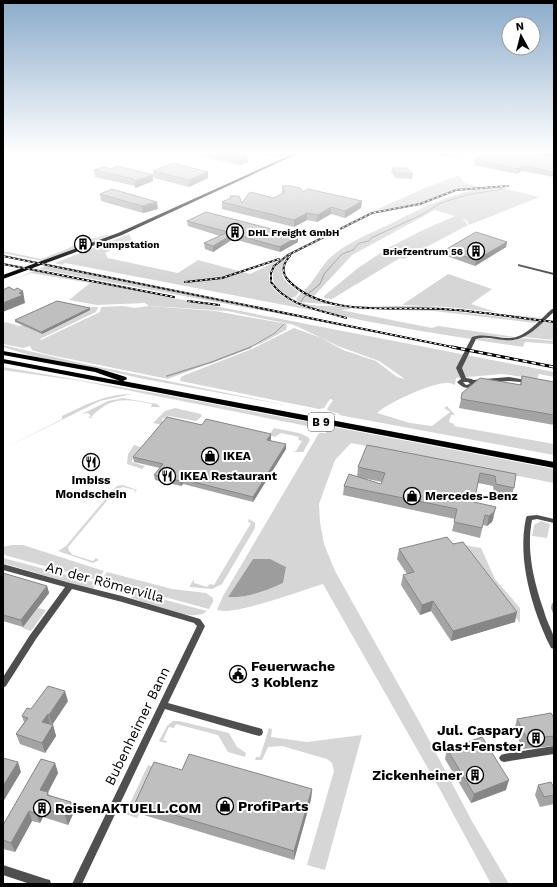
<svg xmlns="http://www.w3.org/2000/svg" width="557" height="887" font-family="'Work Sans',sans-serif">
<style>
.green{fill:#d6d6d6;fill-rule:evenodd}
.water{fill:#9d9d9d}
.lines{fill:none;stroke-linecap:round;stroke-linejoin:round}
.stream-far1{stroke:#9d9d9d;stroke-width:1}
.stream{stroke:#9d9d9d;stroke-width:1.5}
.minor{fill:#4f4f4f;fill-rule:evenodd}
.major{fill:#000;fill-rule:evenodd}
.highway{fill:#000;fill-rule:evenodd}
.rail-far1-casing{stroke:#000;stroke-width:2}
.rail-casing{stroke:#000;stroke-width:3}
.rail-far1{stroke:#fff;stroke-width:1;stroke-dasharray:2.5;stroke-linecap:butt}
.rail{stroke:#fff;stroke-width:1.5;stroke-dasharray:4.5;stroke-linecap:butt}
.wall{fill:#a4a4a4}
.shaded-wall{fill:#868686}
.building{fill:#bfbfbf;stroke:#868686}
.labels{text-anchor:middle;stroke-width:4;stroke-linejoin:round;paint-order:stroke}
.far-poi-label{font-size:10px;font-weight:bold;fill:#000;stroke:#fff;text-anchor:start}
.shield{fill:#fff;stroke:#4c4c4c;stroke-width:1}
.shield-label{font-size:11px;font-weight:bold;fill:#000}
.poi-label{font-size:12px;font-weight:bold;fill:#000;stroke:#fff;text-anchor:start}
.near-street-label{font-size:14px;fill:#000;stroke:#fff}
.near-poi-label{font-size:14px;font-weight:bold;fill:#000;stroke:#fff;text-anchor:start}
</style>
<rect width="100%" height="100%" fill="#fff"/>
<g class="green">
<path d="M459,175l5,8 17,4 -30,4 -33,13 -47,8 54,-24z"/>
<path d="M498,187l42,10 -71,28 -2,-4 -5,-3 6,7 -64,34 -4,-1 -68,41 -8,-1v-2l34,-28 30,-20 35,-18 32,-14 -20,-6 -83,45 -38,41 -11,-5c12,-9 17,-25 29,-35 16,-14 37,-22 56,-31 37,-18 69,-36 110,-38z"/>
<path d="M129,234l3,6 -27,13 3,5 70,15 20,-13 52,14 27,-13c-26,27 19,44 39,50l-251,-48 -3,2 -7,-2z"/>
<path d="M107,235h3l-16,6h-6l-10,3 3,2 -39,15 -39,-8v-2l38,8 26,-10 14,-8z"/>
<path d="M285,258c-4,20 -5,20 14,34l-4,5 -5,1c18,10 40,8 60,8v3l-9,1 91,18 6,-2 77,11c-12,2 -36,-5 -44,2 -34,-5 -67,-11 -100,-17 -24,-5 -51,-9 -74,-20 -10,-4 -24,-13 -24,-25 -1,-9 5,-15 12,-19z"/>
<path d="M48,265l297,61 -306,-57z"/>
<path d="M34,271l520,101v5l-15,-3 -2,5 -35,-5 -46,4 -1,7c-3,-1 -6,-3 -9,-2 -15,0 -58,20 -69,30l33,10 22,3 18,-14 -6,-4 3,-2 8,9h-4l-2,7 5,2v2l100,18v11l-415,-77 -43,-10 -64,-12 -29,-9v-2l77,18 255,52 6,-1 -12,-3 -2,-2 6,-9 -3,-1 -6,9 -5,1 -139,-28 1,-4 4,-2 67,-26 42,-21 27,10 22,12 33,11 21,16 8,2 -26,-18 -41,-15 -44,-21 -67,-14 -78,-5 -4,-3 -48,2 -28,-5 21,-17 -59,-10 -28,11z"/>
<path d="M448,274l44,15 -21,15 25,8 -49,-5 -45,-2z"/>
<path d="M301,293l21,8 17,4 -40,-3 -3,-3z"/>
<path d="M122,306l13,2 13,-2 67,5 72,13 -1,6 -24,13 -94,36 -123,-25 -13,-4 -2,-4 -7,2 -20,-4v-20l3,-2 13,4 74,-19h5l-2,5 -52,25 -4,2 1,1 59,-28 1,-5z"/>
<path d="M358,306h69l115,12 -3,2 -106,-12z"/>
<path d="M354,307l79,2 105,12 -3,2 -101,-12 -81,-2z"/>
<path d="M542,322l12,1v17l-30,-3z"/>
<path d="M482,338l29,2 12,-2 31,3v3l-29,-2 -2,5 -48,-7z"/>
<path d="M3,367l163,28 388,74v14l-203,-40 -16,17 -16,44 1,18 4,22 11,27 85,152 53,100 36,61h-18l-53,-98 -115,-202c-20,6 -89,32 -106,26l6,-14 96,-163h7l1,-3 -246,-49 -78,-11zM253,559l30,24c-18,8 -35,15 -55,14z"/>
<path d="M132,394l-32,7 -97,48 59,-30v-3c23,-11 43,-22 70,-22z"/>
<path d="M123,398l34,6 3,3h-9l1,-3c-27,-5 -40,-8 -61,13l2,2 -5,-2 3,-1 -3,-3 -6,1 26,-13z"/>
<path d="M175,408l26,6 1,2 -6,5 -27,-5 -7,3v6l-9,-2 12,-12z"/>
<path d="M274,428l25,5 9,4 2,3 -7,12h-10l3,-1 6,-10 -4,-1 1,-3 -18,-4 -6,4 -6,-2z"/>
<path d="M134,445l7,2 -9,13v2l13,4 -3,3 -15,-5 1,-10z"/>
<path d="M123,485l14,5 -3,3 1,-3 -12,-3 -7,3 -48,57 1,4 4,4 20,6 3,-3 3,2 -6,3 -35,-12 8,-5 47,-56 4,-4z"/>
<path d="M249,519l6,4v5l-33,56 -10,5 -23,-2 5,-8v4l13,4 3,-3 4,1 37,-62 -3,-1z"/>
<path d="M541,521l9,3 -3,14 -15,-2 2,-11z"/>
<path d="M447,542l34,6 14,31 25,29v15l-50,-65z"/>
<path d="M11,545h12l81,26 -7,9 -93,-25 1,-1 -2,-1v-6z"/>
<path d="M3,558l94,25 -4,6 -10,-2 -80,-24z"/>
<path d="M107,572l65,17 34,4 7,5v4l-4,7 -108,-29z"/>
<path d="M101,583l106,28c-14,13 -60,-8 -76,-13l1,-2 -34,-9z"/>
<path d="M38,608l8,2 -15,21 -9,-3z"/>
<path d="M173,721h6l50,12 8,14 9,6 -1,4 -17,-5 -10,-17 -42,-11 -2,4 -5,-1 -6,13 4,1 -1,2 -7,-2 8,-15z"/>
<path d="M269,728l3,1 -1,8 36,5 55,-7 -37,135 -18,-5 27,-94 -2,-8 -5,-4 -45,-13 -14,1 -6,13h-7l1,-3h4z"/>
<path d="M148,765l8,2 -19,46 2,1 -2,4 -12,-4z"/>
</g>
<path class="water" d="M253,559h17l16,8 -3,16c-18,8 -35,15 -55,14z"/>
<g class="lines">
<g class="stream-far1">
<path d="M301,302l3,-5 16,-13 4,-10 18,-20 11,-4 6,-7 10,-2 2,-3 50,-23 20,-12 25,-8 37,-6"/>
<path d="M249,348l26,-15 9,-9"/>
</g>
<path class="stream" d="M167,376l45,-14 39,-15"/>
<g class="minor">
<path d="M518,264l36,9v2l-36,-9z"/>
<path d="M552,309h2v3c-15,13 -28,31 -50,28 -9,-1 -19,-4 -28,-1l-14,29 4,10 6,1 1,1 36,-3 22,4 1,1 -1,1 -22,-2 -34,2c-4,8 -13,5 -18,-1l4,-3 -5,-11 16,-31c13,-4 24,1 37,1 17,0 31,-19 43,-29zM463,382h5l2,2 -4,1z"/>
<path d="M537,515l17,4v4l-17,-4 -5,1c-6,30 2,62 12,91 2,9 7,17 10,26 1,4 0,8 0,12l-3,-1 -1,-2c-18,-37 -33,-87 -24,-128l1,-2z"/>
<path d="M3,564l67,19 52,13 78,23 5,7 -37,77 91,25 3,1 1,3 -1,3 -3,1 -94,-27 -83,175h-10l125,-258 -3,-3 -72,-21 -50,-13 -36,50 -30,47 -3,2v-11l27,-42 35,-48 -62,-17z"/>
<path d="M554,746v8l-50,8 -3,-1 -2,-3 2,-3 3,-1z"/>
<path d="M3,865l43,14 4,1 1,4h-21l-27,-9z"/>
</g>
<g class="major">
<path d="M295,153h4l-177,82 -119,44v-4l115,-42z"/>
<path d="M528,153h7l19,3v2z"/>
</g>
<path class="highway" d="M3,351l94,17 29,9 1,2 -4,2 431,81v6l-551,-105v-4l117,22 -25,-9 -92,-17z"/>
<g class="rail-far1-casing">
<g id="rail-far1">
<path d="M544,153l10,1"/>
<path d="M3,256l454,92"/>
<path d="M290,256c-7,7 -9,16 -2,24 35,38 107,26 154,29 38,2 75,9 112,13"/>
<path d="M3,264l171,33"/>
<path d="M185,282l37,-4 57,-19"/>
<path d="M188,301l31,4"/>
<path d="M346,318c-26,-8 -59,-12 -75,-36v-9l3,-7 14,-11 84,-42 48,-9 36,-14 52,-4"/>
</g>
</g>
<g class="rail-casing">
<path id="rail" d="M452,347l102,20"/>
</g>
<use href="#rail-far1" class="rail-far1"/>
<use href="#rail" class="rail"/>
</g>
<g class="wall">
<path d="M186,153h56h-2l8,9 -8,3z"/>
<path d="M265,153h23l-10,4 -13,-2z"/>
<path d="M424,153h41l-12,5z"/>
<path d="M554,157v20l-33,-6 -4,3 -43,-9 1,-5 8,-2z"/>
<path d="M392,168l21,6 -1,5 -16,-1 -5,-6z"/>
<path d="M94,170l59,11 -18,7v-2l-40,-9z"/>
<path d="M153,171l55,7 -19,9 -35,-9z"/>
<path d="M282,186l21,6 59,9 -1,7 -16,10 -14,-4 -14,8 -10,-2 -13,7 -72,-18v-7l8,-4v-2l12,7 32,-5 8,-4z"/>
<path d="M100,194l58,15 -15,4 -42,-12z"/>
<path d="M187,221l111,21 -18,10 -47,-13 -20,13 -8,-3 -1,-6 16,-7 -32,-10z"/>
<path d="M507,242l-1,5 -31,19 -31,-11 1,-5z"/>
<path d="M90,310l-48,24 -27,-12v-2z"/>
<path d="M522,376l32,6v43l-95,-17 2,-9 59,-14z"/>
<path d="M202,425l69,14 -1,1 16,9 -33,53 -70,-18 -2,2 -26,-6 -1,-5 6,-7 -26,-6 -1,-5z"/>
<path d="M358,467l158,7 -4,24 -18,-4 -1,-8 -15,-3 -4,19 20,15 -2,5 -5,4 -4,-1 -3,13 -28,-7 3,-12 -112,-24 1,-9 37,-2 1,-2 -25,-5z"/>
<path d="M399,549l116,73 -64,19 -20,-30 -11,4 -19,-30 2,-10 4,-1 -10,-15z"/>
<path d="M3,573l44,13 2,7 -26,34 -20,-6z"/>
<path d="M552,603h2v13l-3,-8z"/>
<path d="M68,701l-16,24 -2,-1 3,1 3,11 -11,17 -25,-9 -4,-10 8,-12 -2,-6 9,-7z"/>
<path d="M554,718v28l-31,3 -9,-19 3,-11z"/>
<path d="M447,749l59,41 -35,13 -26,-44z"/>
<path d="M55,763l3,10 -10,19 1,3 22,7 3,10 -6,13 -25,-8 -3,6 -8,-2 -17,31 -12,-3v-24z"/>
<path d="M182,770l130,19 -1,10 -17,61 -157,-47 -2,-10z"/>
<path d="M538,785l16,3v16l-14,3 -5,-12z"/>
</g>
<g class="shaded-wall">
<path d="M278,153h10l-10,4z"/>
<path d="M453,153h12l-12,5z"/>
<path d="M247,155l1,7 -8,3v-6z"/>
<path d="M522,166l-1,5 -4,3 1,-5z"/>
<path d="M208,172v6l-19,9v-7z"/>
<path d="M153,175v6l-18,7v-7z"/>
<path d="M362,201l-1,7 -16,10v-7z"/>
<path d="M157,202l1,7 -15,4 -1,-7z"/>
<path d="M331,207v7l-14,8 1,-7z"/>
<path d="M307,213v7l-13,7v-7z"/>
<path d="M233,234v5l-20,13v-6z"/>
<path d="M298,236v6l-18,10v-5z"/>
<path d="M507,242l-1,5 -31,19 1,-6z"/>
<path d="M23,291l2,12 -22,9v-9l16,-10z"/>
<path d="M90,308v2l-48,24 -1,-2z"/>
<path d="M271,434v5l-4,6v-5z"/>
<path d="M286,444v5l-33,53v-5z"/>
<path d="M182,479l1,5 -2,2 -1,-5z"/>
<path d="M496,507l-4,15 -5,4 2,-10z"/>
<path d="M47,586l2,7 -26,34 -2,-7z"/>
<path d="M433,601l-2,10 -11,4 2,-10z"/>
<path d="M517,612l-2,10 -64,19 2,-10z"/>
<path d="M65,691l3,10 -16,24 -3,-10z"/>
<path d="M48,714l2,10 -5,8 -3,-10z"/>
<path d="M53,725l3,11 -11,17 -3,-10z"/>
<path d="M18,762l3,10 -18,30v-16z"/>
<path d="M55,763l3,10 -14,27 -4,-10z"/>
<path d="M509,780l-3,10 -35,13 3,-9z"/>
<path d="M312,789l-1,10 -17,61v-9z"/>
<path d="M71,802l3,10 -6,13 -3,-10z"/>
<path d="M40,807l3,10 -3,6 -4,-9z"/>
<path d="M29,811l3,10 -17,31 -4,-9z"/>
</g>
<g class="building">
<path d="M213,153h23l11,2 -7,4z"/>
<path d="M491,153h37l26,4v15l-32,-6 -4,3 -43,-9 5,-3 3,1z"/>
<path d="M173,163l35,9 -19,8 -36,-9z"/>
<path d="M118,166l35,9 -18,6 -1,-2 -40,-9 10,-3 7,2z"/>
<path d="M392,168h15l6,6 -17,-1z"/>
<path d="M282,186h9l9,2 3,4 5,-3 54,12 -17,10 -14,-4 -13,8 -11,-2 -13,7 -72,-18 9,-4 -1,-2h9l3,7 8,-11 24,6 11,-6z"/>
<path d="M112,189l45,13 -15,4 -42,-12z"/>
<path d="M206,212l92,24 -18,11 -47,-13 -20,12 -9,-3 24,-11 -41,-11z"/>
<path d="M476,232l31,10 -31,18 -31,-10z"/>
<path d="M9,287l5,3 3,-2 6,3 -4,2 4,2 -20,8v-13z"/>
<path d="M57,301l33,7 -49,24 -26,-12z"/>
<path d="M522,376l32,6v33l-93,-16 1,-6 18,-15 41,7z"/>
<path d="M167,417l35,8 4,-6 65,15 -4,6 19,4 -33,53 -71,-18 -2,2 -26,-6 9,-11 -30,-7z"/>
<path d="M367,445l149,29 -2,14 -18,-4 -1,-8 -15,-3 -6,29 22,5 -2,5 -5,4 -4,-1 -3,13 -28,-6 3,-13 -113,-23 5,-12 32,10 4,-11 -27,-6z"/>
<path d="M447,537l6,7 10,-2 54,70 -64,19 -20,-30 -11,4 -19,-30 11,-3 -15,-23z"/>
<path d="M3,573l44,13 -26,34 -18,-5z"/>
<path d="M48,686l17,5 -16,24 -1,-1 -6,8 11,3 -11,18 -26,-9 12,-16 -6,-2 5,-8 4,1z"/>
<path d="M551,713l3,5v18l-27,3 -10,-20z"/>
<path d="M482,737l27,43 -35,14 -27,-45z"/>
<path d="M189,754l123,35 -18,62 -159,-48 19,-41 28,8z"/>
<path d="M3,758l15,4 -15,24z"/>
<path d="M41,759l14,4 -15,27 8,2 -1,3 24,7 -6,13 -25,-8 -4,7 -7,-3 -18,32 -8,-3v-15z"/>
<path d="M551,782l3,6v7l-10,2 -6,-12z"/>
</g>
<linearGradient id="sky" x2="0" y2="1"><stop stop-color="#8aabca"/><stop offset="0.55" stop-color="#fff"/><stop offset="1" stop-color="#fff" stop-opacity="0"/></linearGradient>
<rect width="557" height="277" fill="url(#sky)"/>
<defs>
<g id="building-ring" transform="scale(0.9)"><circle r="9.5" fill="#fff" stroke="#000" stroke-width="1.5"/><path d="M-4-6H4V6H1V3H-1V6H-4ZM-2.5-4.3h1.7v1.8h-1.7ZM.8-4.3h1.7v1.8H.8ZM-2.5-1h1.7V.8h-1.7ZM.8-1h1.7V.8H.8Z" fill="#000"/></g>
<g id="shop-ring" transform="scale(0.9)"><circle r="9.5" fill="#fff" stroke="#000" stroke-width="1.5"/><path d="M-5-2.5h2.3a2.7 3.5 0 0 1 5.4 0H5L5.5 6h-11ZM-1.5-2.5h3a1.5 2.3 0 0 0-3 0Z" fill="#000"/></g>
<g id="restaurant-ring" transform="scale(0.9)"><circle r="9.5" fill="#fff" stroke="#000" stroke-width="1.5"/><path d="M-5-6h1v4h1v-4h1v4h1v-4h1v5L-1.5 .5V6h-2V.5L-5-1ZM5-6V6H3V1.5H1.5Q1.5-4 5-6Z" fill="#000"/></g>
<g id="civic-ring" transform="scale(0.9)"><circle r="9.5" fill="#fff" stroke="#000" stroke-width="1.5"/><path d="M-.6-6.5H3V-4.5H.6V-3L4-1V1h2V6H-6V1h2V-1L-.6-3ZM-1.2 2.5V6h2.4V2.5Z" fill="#000"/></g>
</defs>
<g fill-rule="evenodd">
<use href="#building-ring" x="235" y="232"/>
<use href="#building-ring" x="83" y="244"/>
<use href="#building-ring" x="476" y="251"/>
<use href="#shop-ring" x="210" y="456"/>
<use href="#restaurant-ring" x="91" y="462"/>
<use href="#restaurant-ring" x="167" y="476"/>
<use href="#shop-ring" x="412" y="496"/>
<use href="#civic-ring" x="238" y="674"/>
<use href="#building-ring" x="536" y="738"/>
<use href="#building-ring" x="475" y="775"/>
<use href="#shop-ring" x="225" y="806"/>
<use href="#building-ring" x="42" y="808"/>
</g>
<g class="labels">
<g class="far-poi-label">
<text x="248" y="236">DHL Freight GmbH</text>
<text x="96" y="248">Pumpstation</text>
<text x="463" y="255" text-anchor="end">Briefzentrum 56</text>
</g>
<rect class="shield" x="308" y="413" width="26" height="18" rx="3"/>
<g class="shield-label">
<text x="321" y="426">B 9</text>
</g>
<g class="poi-label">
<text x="223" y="460">IKEA</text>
<text x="180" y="480">IKEA Restaurant</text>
<text x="91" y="484" text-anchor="middle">Imbiss<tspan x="91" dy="14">Mondschein</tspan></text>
<text x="425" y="500">Mercedes-Benz</text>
</g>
<g class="near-street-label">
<text transform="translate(105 582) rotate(15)" y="5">An der Römervilla</text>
<text transform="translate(137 726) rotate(-64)" y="5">Bubenheimer Bann</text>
</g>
<g class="near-poi-label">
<text x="251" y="671">Feuerwache<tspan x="251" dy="16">3 Koblenz</tspan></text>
<text x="523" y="735" text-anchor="end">Jul. Caspary<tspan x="523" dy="16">Glas+Fenster</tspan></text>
<text x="462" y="780" text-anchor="end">Zickenheiner</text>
<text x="238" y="811">ProfiParts</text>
<text x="55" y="813">ReisenAKTUELL.COM</text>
</g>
</g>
<rect width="557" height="887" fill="none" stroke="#000000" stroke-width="8"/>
<g transform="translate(521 36) rotate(353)"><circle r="19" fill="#ffffff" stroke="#999999"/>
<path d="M0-3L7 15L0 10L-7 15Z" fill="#000000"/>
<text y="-6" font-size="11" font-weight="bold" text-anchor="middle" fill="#000000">N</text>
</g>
</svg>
